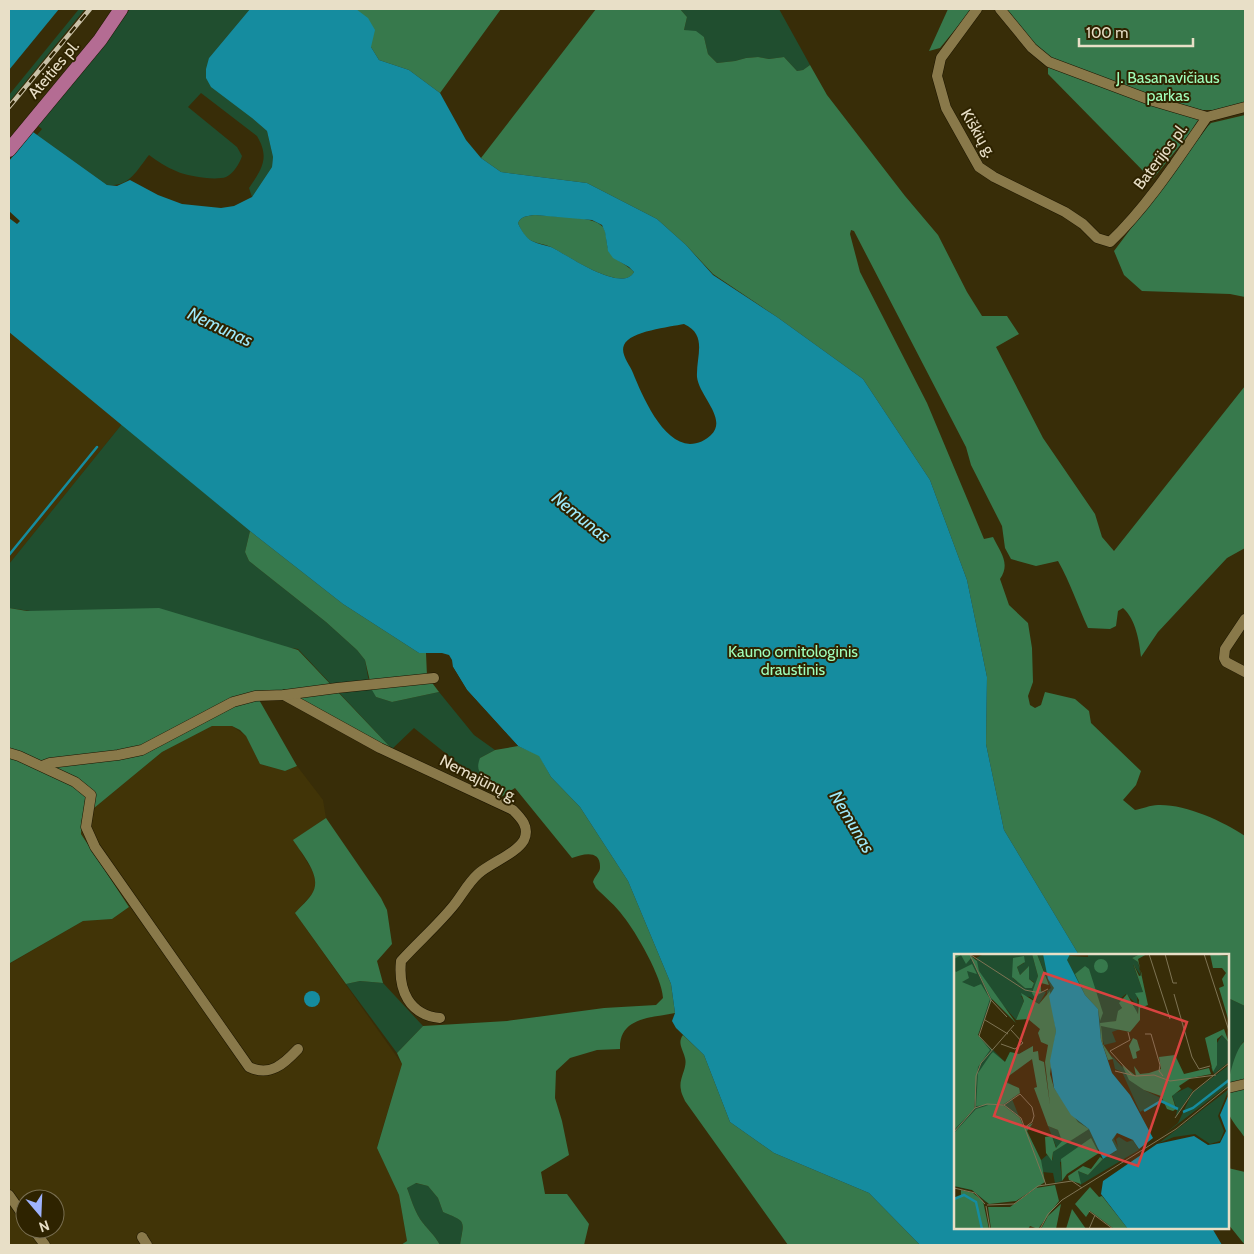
<svg xmlns="http://www.w3.org/2000/svg" width="1254" height="1254" font-family="Cabin,sans-serif">
<style>
.built{fill:#413407;fill-rule:evenodd}
.green{fill:#204e2f}
.forest{fill:#37794c}
.water{fill:#158c9f;fill-rule:evenodd}
.pier{fill:#382d08}
.lines{fill:none;stroke-linecap:round;stroke-linejoin:round}
.stream{stroke:#158c9f;stroke-width:2.5}
.minor-casing{stroke:#1d1600;stroke-width:11}
.major-casing{stroke:#1d1600;stroke-width:15}
.minor{stroke:#89794a;stroke-width:10}
.major{stroke:#b46c93;stroke-width:14}
.rail-casing{stroke:#cac1a7;stroke-width:4.5}
.rail{stroke:#2e2300;stroke-width:2.5;stroke-dasharray:8;stroke-linecap:butt}
.labels{text-anchor:middle;stroke-width:4;stroke-linejoin:round;paint-order:stroke}
.street-label{font-size:16px;fill:#e8dfc7;stroke:#2e2300}
.park-label{font-size:16px;fill:#a0fdb9;stroke:#2e2300}
.water-label{font-size:18px;font-style:italic;fill:#9feafa;stroke:#2e2300}
.inset-river{fill:none;stroke:#158c9f;stroke-width:2.5}
.inset-road{fill:none;stroke:#7e7454;stroke-width:1}
.view{fill:#d94340;fill-opacity:0.15;stroke:#d94340;stroke-width:2.5}
.inset-edge{fill:none;stroke:#e8dfc7;stroke-width:2.5}
</style>
<rect width="100%" height="100%" fill="#382d08"/>
<g class="built">
<path d="M9,332l113,92 -113,140z"/>
<path d="M222,725l10,1 14,10 14,28 25,7 12,-5 26,34 3,18 -32,22 19,32 3,10 -3,11 -18,20 107,151 -25,83 22,48 8,46 -6,4h-392v-284l2,2 72,-42 29,-2 17,-12 -48,-73 1,-16 80,-66 50,-26zM25,1199h30v30h-30z"/>
</g>
<g class="green">
<path d="M79,9h6l-76,93v-7z"/>
<path d="M130,9h120l-41,49 43,60 15,13 6,26 -1,10 -20,30 -3,-9c13,-19 21,-30 8,-52l-56,-43 -13,14 49,40 5,9c-2,7 -9,18 -16,21 -11,4 -40,-1 -50,-6 -10,-4 -19,-10 -27,-16 -13,16 -19,32 -42,30l-70,-50 5,-6 -5,-4 58,-68z"/>
<path d="M680,9h99l31,56 -7,5 -6,1 -13,-14 -15,2 -11,-2 -12,1 -11,3 -18,2 -9,-9 -4,-17 -20,-7 3,-13z"/>
<path d="M122,424l128,107 -5,21 4,9 77,61 31,28 8,10 3,17 8,20 16,5 47,-10 35,43 21,15 -15,8 6,21 7,7 1,6 -80,-64 -22,21 -94,-100 -289,-41v-44z"/>
<path d="M360,981l23,2 40,43 -26,27 -51,-69z"/>
<path d="M1228,998l17,8v35l-3,2 -14,43z"/>
<path d="M415,1183l13,3 10,12 5,14c24,10 21,8 17,33h-20c-5,-10 -14,-17 -20,-26 -6,-10 -9,-20 -13,-31z"/>
</g>
<g class="forest">
<path d="M356,9h145l-61,84 -31,-23 -30,-10 -8,-13z"/>
<path d="M596,9h84l7,8 -3,13 12,1 8,6 4,17 9,9 18,-2 11,-3 12,-1 11,2 15,-2 13,14 6,-1 7,-5 17,30 78,101 33,39 29,57 15,24h25l12,18 -23,13 47,91 52,76 7,23 12,14 131,-165v162l-18,10 -69,74 -17,25c-2,-17 -5,-37 -18,-49l-5,3 -2,15 -6,3 -22,-1c-10,-22 -18,-46 -30,-67l-22,5 -25,-7 -6,-11 -3,-22 -31,-61 -5,-18 -112,-216 -3,-1 -1,4 10,38 67,131 57,136 9,-2c7,15 18,26 7,42l9,26 19,18 4,25 1,34 -5,14 2,9 5,3 6,-3 4,-13 30,7 14,12 2,12 50,48 -5,14 -13,15 12,10c7,-1 15,-5 23,-5 27,-1 65,16 87,31v170l-17,-8v-43h-149l-75,-125 -18,-86 1,-67 -20,-97 -37,-100 -67,-101 -86,-62 -64,-43 -27,-29 -29,-26 -70,-36 -86,-11 -20,-14z"/>
<path d="M948,9h24l-32,39 -11,3z"/>
<path d="M1004,9h241v93l-31,8h-13l-77,-23 -73,-28 -23,-21z"/>
<path d="M1048,65l150,54v4l-46,57 -104,-106z"/>
<path d="M1245,115v182l-15,-3 -88,-3 -18,-16 -10,-24 94,-125 3,-3z"/>
<path d="M535,215c15,2 58,0 68,12 5,7 2,19 7,26 7,8 17,12 24,19 -11,22 -69,-18 -83,-25 -6,-3 -13,-3 -19,-6 -7,-3 -11,-11 -14,-18 3,-7 9,-7 17,-8z"/>
<path d="M250,531l93,73 76,49h7l1,23 12,16 -47,10 -16,-5 -4,-7 -7,-30 -8,-10 -31,-28 -77,-61 -4,-9z"/>
<path d="M9,608l18,3 132,-3 139,42 94,99 -110,-59 -28,1 43,75 -12,5 -25,-7 -14,-28 -6,-6 -8,-4h-20l-50,26 -80,66 -1,16 48,73 -17,12 -29,2 -73,42 -1,-2z"/>
<path d="M518,746l21,9 12,22 29,30 48,74 43,103 4,29c-24,5 -56,4 -55,36l-23,1 -27,8 -14,13 -1,27 7,23 7,34 -28,17 4,22h22l22,30 -5,21h-124c4,-25 7,-23 -17,-33l-5,-14 -10,-12 -12,-3 -9,5c4,11 7,21 13,31 6,9 15,16 20,26h-39l6,-4 -8,-46 -22,-47 25,-84 -5,-11 26,-27 84,-5 97,-13 52,-3 7,-7c-1,-21 -27,-66 -40,-82 -7,-10 -18,-19 -27,-28l-3,-6c1,-5 7,-10 7,-14 1,-19 -17,-14 -28,-10l-57,-70 -14,9c-6,-5 -5,-6 -9,-12 -8,-12 -18,-11 -12,-27l15,-8z"/>
<path d="M326,818l55,80 6,12 5,34 -15,17 6,22 -23,-2 -14,3 -51,-71c5,-6 14,-13 18,-21 9,-16 -11,-38 -20,-52z"/>
<path d="M683,1035l21,20 26,67 44,31 95,40 51,52h-132l-103,-144c-1,-3 -4,-8 -4,-11 -3,-11 7,-22 4,-32 -2,-9 -8,-15 -2,-23z"/>
<path d="M1245,1041v97c-5,-8 -14,-17 -17,-26 -5,-14 5,-63 17,-71z"/>
<path d="M1228,1168l17,4v73l-17,-21z"/>
</g>
<g class="water">
<path d="M9,9h50l-50,61z"/>
<path d="M250,9h106l12,9 7,12 -4,17 8,13 30,10 31,23 26,47 15,18 20,14 86,11 70,36 29,26 27,30 64,42 86,62 67,101 37,100 20,97 -1,67 18,86 75,125h-124v273h257l10,17h-302l-51,-52 -95,-40 -44,-31 -26,-67 -28,-27 -4,-7 3,-8 -4,-29 -43,-103 -48,-74 -29,-30 -12,-21 -21,-10 -51,-56 -14,-23 -1,-7 -3,-5 -7,-2h-23l-76,-49 -93,-73 -241,-199v-114l8,6 3,-3 -11,-10v-50l24,-29 74,53 10,1 13,-6 28,15 24,9 39,4 13,-2 18,-9 20,-30 1,-10 -6,-26 -15,-13 -41,-31 -5,-9v-9l3,-11zM535,215l57,5 10,5 3,7 3,19 5,7 16,9 5,5c-12,22 -68,-18 -83,-25 -6,-2 -13,-3 -19,-6 -6,-3 -11,-11 -14,-18 3,-7 9,-7 17,-8zM684,324c24,11 12,32 13,53 2,19 31,42 14,58 -5,5 -13,9 -21,9 -28,-1 -48,-49 -57,-71 -3,-8 -13,-19 -9,-28 6,-14 46,-18 60,-21z"/>
<circle cx="312" cy="999" r="8"/>
</g>
<path class="pier" d="M453,667l14,23 51,56h-3l-50,-55 -14,-23z"/>
<g class="lines">
<path class="stream" d="M9,555l88,-108"/>
<g class="minor-casing">
<g id="minor">
<path d="M977,9l-36,49 -4,18 9,32 33,59 15,10 71,35 18,12 14,14 13,4c37,-35 68,-83 97,-125l38,-10"/>
<path d="M1000,9l32,39 17,14 104,39 54,16"/>
<path d="M1245,619l-20,30 -1,9 2,4 19,10"/>
<path d="M284,695l96,53 133,62c8,8 17,17 11,30 -8,14 -34,23 -46,34 -10,9 -16,21 -24,31 -16,20 -36,37 -53,56 -3,29 8,54 39,57"/>
<path d="M9,753l10,3 56,26 16,13 -5,32 9,20 154,220c21,10 35,-3 49,-18"/>
<path d="M42,766l8,-3 68,-8 24,-5 91,-48 22,-6 29,-1 53,-7 97,-10"/>
<path d="M1228,1088l17,-4"/>
<path d="M9,1195l16,23"/>
<path d="M33,1229l12,16"/>
<path d="M142,1237l5,8"/>
</g>
</g>
<g class="major-casing">
<path id="major" d="M9,150l91,-110 21,-31"/>
</g>
<use href="#minor" class="minor"/>
<use href="#major" class="major"/>
<g class="rail-casing">
<path id="rail" d="M9,107l81,-98"/>
</g>
<use href="#rail" class="rail"/>
</g>
<g class="labels">
<g class="street-label">
<text transform="translate(53 69) rotate(-50)" y="6">Ateities pl.</text>
<text transform="translate(979 133) rotate(59)" y="6">Kiškių g.</text>
<text transform="translate(1160 156) rotate(-53)" y="6">Baterijos pl.</text>
<text transform="translate(479 778) rotate(27)" y="6">Nemajūnų g.</text>
</g>
<g class="park-label">
<text x="1168" y="83">J. Basanavičiaus<tspan x="1168" dy="18">parkas</tspan></text>
<text x="793" y="657">Kauno ornitologinis<tspan x="793" dy="18">draustinis</tspan></text>
</g>
<g class="water-label">
<text transform="translate(220 327) rotate(25)" y="6">Nemunas</text>
<text transform="translate(581 517) rotate(39)" y="6">Nemunas</text>
<text transform="translate(852 822) rotate(59)" y="6">Nemunas</text>
</g>
</g>
<g transform="translate(954 954)">
<rect width="275" height="275" fill="#382d08"/>
<path d="M0,0h15l4,8h4l-1,-4 8,-4h48l6,22 -4,13 12,3 -7,12 -9,-7 -9,-1 3,5 -8,19 -22,-25 -16,40 27,27 5,-10 9,2 14,-8 -1,13 -23,15 -3,7 14,9 -8,9 31,77 -57,26 -14,-12 -18,-4zM70,3v6l-7,4 3,8 8,-8 1,12 5,3 -2,6h-7l-12,-10v-19zM83,0l51,3v-3h52l-8,4 6,4 3,14 -8,-12 10,28 -6,2 1,20 -5,-6 2,-5 -9,-9 -5,4 1,12 -6,11 -13,3 17,5 -8,3 4,10 -12,3 -2,-9 -2,1 -2,115 -38,10 2,19 -7,2 -2,-10 -11,-1 -2,-11 7,-6 6,5v-8l27,-18 -31,-91 -2,-52 4,-3zM268,81l7,8v19l-15,12 -3,-7 5,-2 -1,-19zM158,102l32,34 19,9 -23,13 -18,-40 -7,-3zM275,111v20l-67,51 16,-13 14,-30zM234,133l5,3 -17,27 1,-7 -5,-15zM275,135l-11,27 6,15 -4,10 -10,3 -15,-10 -21,3 -15,6zM94,172l10,4 3,5 1,6 -5,8zM163,179l-3,6 4,8 -2,-8 3,-2 8,5 6,-2 6,10 -59,35 -2,-14 10,4 15,-16 13,-8 -4,-11z" fill="#204e2f" fill-rule="evenodd"/>
<path d="M0,0h15l8,7 2,10 37,52 -25,-25 -20,-40 -5,6 -5,-9 -7,4zM78,0h5l12,31 -8,-2v9l-6,6 -3,-5 6,-17zM186,0h7l-9,5 10,46 -8,3v12l-10,12 -29,-6 2,18 10,15 -5,1 -7,-20 -1,-17 16,-2 2,-10 4,-3 -3,-5 8,-9 11,20 1,-14 -4,-7 8,-1 -10,-29 6,13 3,-1 -4,-13 -6,-4zM256,0l19,2v66l-10,-34 5,-2 -2,-7 4,-6 -4,-5h-9zM70,2l1,6 -8,5 3,8 9,-9v13l5,4 -2,5h-7l-13,-11 1,-19zM140 12a7 7 0 1 1 14 0a7 7 0 1 1-14 0ZM18,10l5,10 -10,-3 2,7 -7,4 12,5 7,-3 9,15 -12,36 12,15 -12,17 -4,42 -20,21v-160l2,2zM131,12l4,3 14,44 -3,8 -2,-12 -13,-14 -10,-21zM96,37l6,40 -6,43 4,14 24,34 11,7 -36,23 -1,9 -6,-8 -1,-16 7,-1 4,12 6,-7 -4,-11 -10,-4 -14,-38 3,-1 -5,-28 -26,19 1,5 12,5 1,5 -16,11 -28,2 2,-33 13,-19 2,-2 12,10 5,-10 9,2 14,-8v6l5,-1 1,9 5,2 6,43 -5,-43 3,-17 -7,-3 -3,-9 2,-4 -12,-10 -12,1 8,-19 -3,-8 18,11zM270,75l5,14 -7,-8 -5,4v26l-4,7 -8,-34zM179,84l4,2 3,10 -4,2 1,6 -4,1 -4,-13zM221,101l9,19 25,-6 2,6 -20,4 -12,8 2,3 -9,7 4,13 -3,2 -6,-2 -6,-13 -17,-6 -15,-10 -7,-15 14,11 -2,-10 6,8 9,-1 12,-4 -2,-12zM35,151h14l17,13 4,10 9,-5 -6,8 14,29 4,22 -29,19 -27,3 -17,-14 -18,-4v-53l22,-24zM137,184l8,15 -32,21 -5,7 -1,-22zM146,203l3,2 -15,16 -10,-4 3,13 -12,-4 -1,-4 15,-10 8,3zM101,231l4,16 -21,28 -8,-3 -2,3h-37l-3,-22h22l26,-19zM136,233l9,10 3,-1 26,33h-14l-24,-18 -4,6 -11,-13zM7,236l12,3 10,8 6,28h-35v-31l7,-2zM107,250l-5,25h-15l7,-13zM118,255l14,20h-20z" fill="#37794c"/>
<path d="M89,0h27l-3,6 18,35 13,14 3,31 11,33 18,22 23,43 -14,11 -6,-9 -16,-7 -5,7 5,10 -14,9 -14,-30 -18,-14 -17,-27 -4,-27 6,-30 -7,-35 5,-8 -6,-9zM275,140v135h-101l-27,-35 2,-13 54,-37 37,-8 14,9 12,-2 6,-12 -6,-16z" fill="#158c9f"/>
<path class="inset-river" d="M190,157l17,-10 17,8M229,158l10,-4 36,-28M0,245l10,-4 12,7 6,27"/>
<path class="inset-road" d="M195,0l21,65M211,0l8,29h4M250,0l25,77M16,1l21,45 16,17M17,1l54,35 15,3 8,-4M220,40l18,63 7,12 11,-3M37,46l-12,36 13,14M31,66l23,14M174,78l2,8 -20,11 22,24M191,80h6l9,31 -1,6 4,5M47,90l14,5 8,-6 -12,-13M161,117l21,5 18,-1 16,6 46,-6M50,151l17,13 25,67M21,154l1,-32 5,-13 33,-38M221,164l18,-26 36,-29M0,178l21,-24 12,-4 17,1 16,-11 12,13 2,9 -2,6 -8,6M0,234l21,5 10,11M33,251l27,-1 24,-18 34,-5 10,7M32,252l4,23M135,257l24,18M86,275l8,-15 14,-14 114,-71 53,-43M135,275l6,-14"/>
<path class="view" d="M90,19l143,49 -49,144 -144,-50z"/>
<rect width="275" height="275" class="inset-edge"/>
</g>
<rect width="1254" height="1254" fill="none" stroke="#e8dfc7" stroke-width="20"/>
<g transform="translate(40 1214) rotate(161)"><circle r="24" fill="#2e2300" stroke="#786e50"/>
<path d="M0-4L9 19L0 12L-9 19Z" fill="#9fb3fd"/>
<text y="-8" font-size="14" font-weight="bold" text-anchor="middle" fill="#e8dfc7">N</text>
</g>
<path d="M1079 38v8h114v-8" fill="none" stroke="#e8dfc7" stroke-width="2.5"/>
<text x="1086" y="38" font-size="15" fill="#e8dfc7" stroke="#2e2300" stroke-width="4" paint-order="stroke">100 m</text>
</svg>
